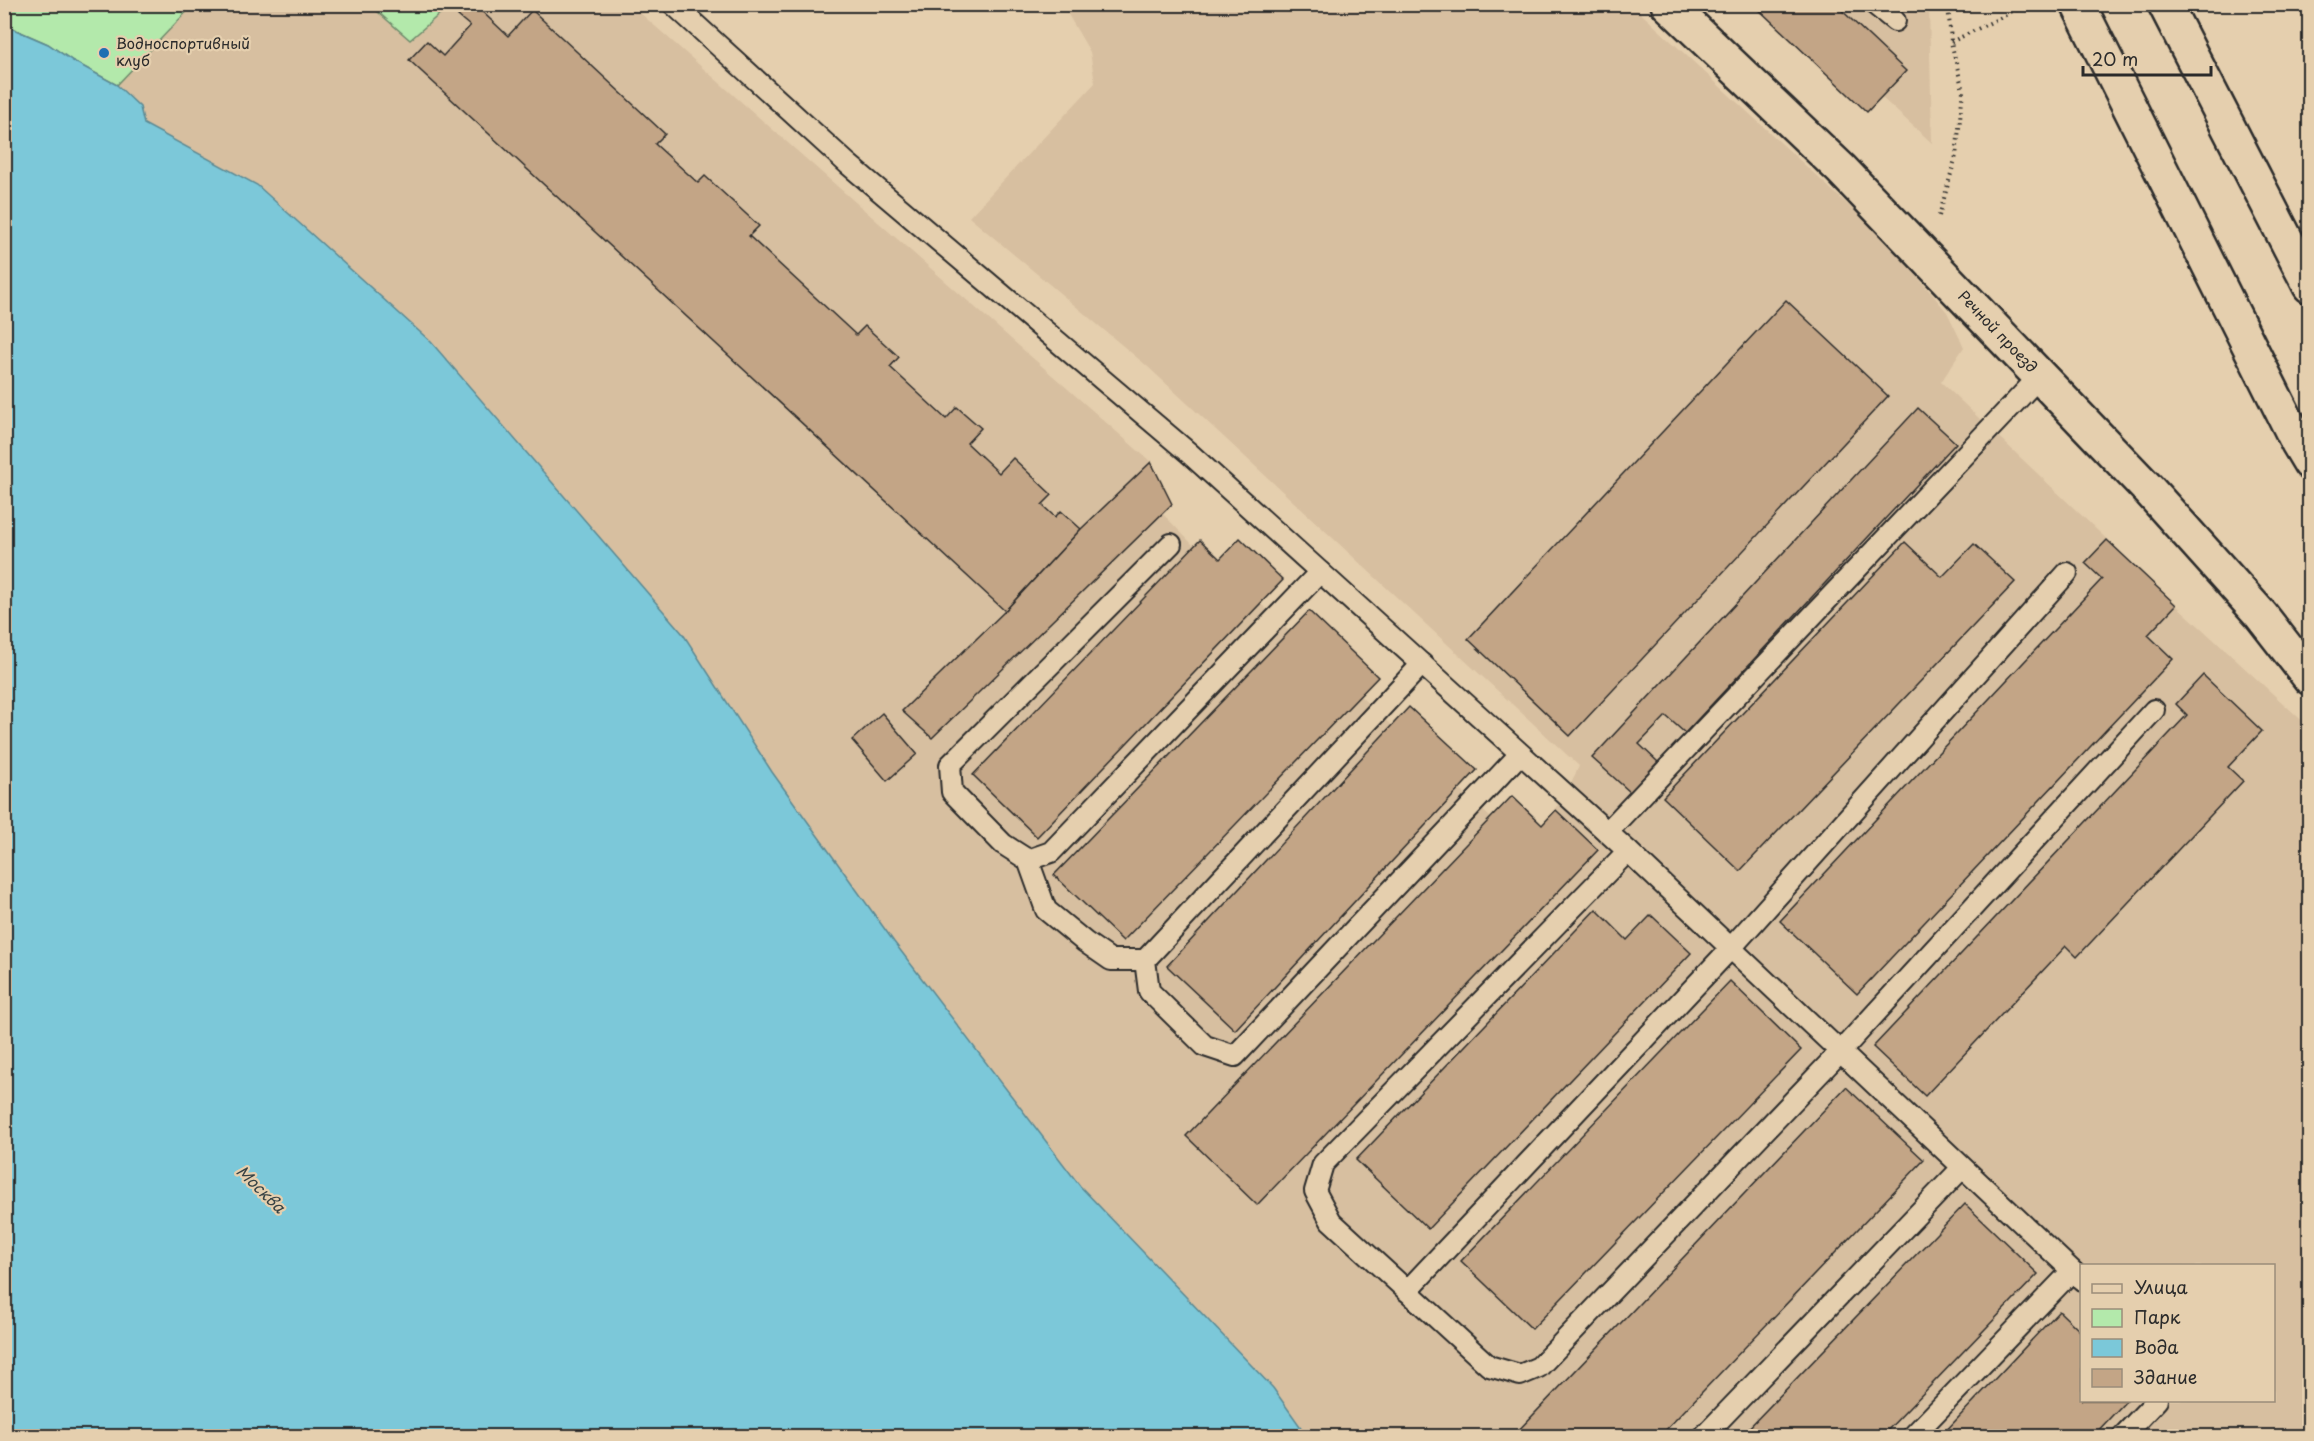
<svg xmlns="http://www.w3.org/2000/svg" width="2314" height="1441" font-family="'Playpen Sans',sans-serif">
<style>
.built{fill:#d7bfa0;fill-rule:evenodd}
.green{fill:#b3e9ab;stroke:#6f8a6b;stroke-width:1.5}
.water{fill:#7bc8d9;stroke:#5b8993;stroke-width:1.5}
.building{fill:#c3a586;stroke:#2b2b2b;stroke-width:1.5}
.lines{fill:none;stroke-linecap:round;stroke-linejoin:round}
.service-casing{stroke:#2b2b2b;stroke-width:24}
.minor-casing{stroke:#2b2b2b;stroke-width:38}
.primary-casing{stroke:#2b2b2b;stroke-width:38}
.path{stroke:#2b2b2b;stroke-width:4;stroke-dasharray:1.5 4.5;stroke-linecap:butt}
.service{stroke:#e5cfae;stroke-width:20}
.minor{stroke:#e5cfae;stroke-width:33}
.primary{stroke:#e5cfae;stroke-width:33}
.poi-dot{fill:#1f6fb2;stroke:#e5cfae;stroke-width:2}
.labels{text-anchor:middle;stroke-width:4.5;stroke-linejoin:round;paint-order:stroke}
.poi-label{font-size:15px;fill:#2b2b2b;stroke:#e5cfae;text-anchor:start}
.street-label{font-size:15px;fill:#2b2b2b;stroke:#e5cfae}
.water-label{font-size:16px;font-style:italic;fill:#374345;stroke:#e5cfae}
</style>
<rect width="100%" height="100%" fill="#e5cfae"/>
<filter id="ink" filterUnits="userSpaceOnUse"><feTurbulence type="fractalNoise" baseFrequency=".0167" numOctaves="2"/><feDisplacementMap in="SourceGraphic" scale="12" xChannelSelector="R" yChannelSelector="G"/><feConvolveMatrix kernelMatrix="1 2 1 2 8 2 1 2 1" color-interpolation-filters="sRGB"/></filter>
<g filter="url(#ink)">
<g class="built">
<path d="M193,5h177l40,35 40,-35h181l520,457 21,42 -9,10 30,31 7,-5 20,19 20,-21 43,42 -22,24 28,27 20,-20 69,66 -18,19 31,29 18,-18 68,63 -17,19 31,29 21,-22 30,28 24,-29 13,-29 -432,-400 -178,-149 126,-134 -5,-31 -24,-41 -7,-6h573l256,237 59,70 17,35 -23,35 235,223 133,122v7l-7,8 8,8 -1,686h-1002l-34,-48 -193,-202 -186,-244 -122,-170 -89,-138 -252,-292 -174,-157 -113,-61 -4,-17 -23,-22zM2082,1266h192v134h-192z"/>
<path d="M1753,5h176l3,138 -51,-46 -14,15z"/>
</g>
<g class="green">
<path d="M5,5h188l-76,80 -44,-24 -25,-17 -43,-19z"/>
<path d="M370,5h80l-40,35z"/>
</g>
<path class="water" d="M4,25l44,19 25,17 44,24 23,22 4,17 113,61 174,157 252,292 89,138 122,170 186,244 193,202 34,48h-1302z"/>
<g class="building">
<path d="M469,4h5l34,32 24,-26 133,124 -10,10 43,39 7,-7 54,50 -10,10 107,99 9,-9 34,31 -9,10 56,52 11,-12 24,21 -14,15 32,30 14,-15 39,37 -10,10 13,12 6,-6 20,18 -76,82 -596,-551 18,-19 16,15 27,-30 -12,-10z"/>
<path d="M1753,4h82l71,67 -39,41z"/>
<path d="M1786,300l102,96 -318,340 -102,-97z"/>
<path d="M1918,408l38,35 -271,290 -19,-17 -27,28 19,18 -28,30 -38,-34z"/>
<path d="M1151,462l21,42 -240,234 -30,-27 103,-100 76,-82z"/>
<path d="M1240,538l43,42 -246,257 -64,-62 227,-235 20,19z"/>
<path d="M2107,540l69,65 -28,30 25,24 -316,335 -77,-73 322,-342 -17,-16z"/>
<path d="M1905,542l37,35 32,-33 41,38 -275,289 -77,-74z"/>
<path d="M1309,611l69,66 -255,264 -69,-66z"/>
<path d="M2203,675l59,56 -34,36 15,14 -166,176 -11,-11 -141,150 -52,-49 314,-332 -11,-11z"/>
<path d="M1409,707l68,63 -242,260 -68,-64z"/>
<path d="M882,713l35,41 -30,27 -35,-41z"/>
<path d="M1512,796l30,29 14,-15 42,40 -341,355 -71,-69z"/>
<path d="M1596,909l31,31 24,-25 40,38 -263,276 -72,-69z"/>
<path d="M1730,981l71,69 -269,279 -71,-68z"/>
<path d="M1846,1087l78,73 -264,276h-144l-2,-1z"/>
<path d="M1965,1204l73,70 -156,162h-141z"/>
<path d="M2059,1311l23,22v67h45l-34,36h-152z"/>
</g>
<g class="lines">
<g class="service-casing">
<g id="service">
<path d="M673,4l175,160 341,289 439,398 454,429"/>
<path d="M1874,4l21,17"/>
<path d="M1171,544l-221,221 2,27 51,52 25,16 23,-8 269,-280"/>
<path d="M1422,664l-277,296 4,31 56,55 30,10 285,-302"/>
<path d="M1607,832l433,-456"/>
<path d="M1628,851l-305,313 -8,27 16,30 158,145 31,9 19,-8 301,-315 314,-342"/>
<path d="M1028,860l18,50 39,32 26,18h34"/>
<path d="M1407,1291l323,-342 337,-376"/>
<path d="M1704,1436l258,-268"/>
<path d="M1913,1436l159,-165"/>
<path d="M2123,1436l34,-36"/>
</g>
</g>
<g class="minor-casing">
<g id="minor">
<path id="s1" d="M1668,4l173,165 308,321 112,125 49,63"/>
</g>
</g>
<g class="primary-casing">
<g id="primary">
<path d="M2078,4l220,439 12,20"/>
<path d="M2165,4l145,282"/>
</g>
</g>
<g class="path">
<path d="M1951,42l77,-38"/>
<path d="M1939,216l17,-60 7,-65 -12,-49 -3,-38"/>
</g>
<use href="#service" class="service"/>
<use href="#minor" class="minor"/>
<use href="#primary" class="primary"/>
</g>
</g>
<circle class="poi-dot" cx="104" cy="53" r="6"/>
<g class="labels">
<g class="poi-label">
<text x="116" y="49">Водноспортивный<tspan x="116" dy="17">клуб</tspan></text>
</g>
<g class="street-label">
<text dy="5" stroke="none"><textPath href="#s1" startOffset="465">Речной проезд</textPath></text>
</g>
<g class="water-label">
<text transform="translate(261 1189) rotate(44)" y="6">Москва</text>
</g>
</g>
<rect width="2314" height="1441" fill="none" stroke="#e5cfae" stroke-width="24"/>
<rect x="12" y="12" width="2290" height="1417" fill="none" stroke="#2b2b2b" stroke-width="2" filter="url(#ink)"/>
<rect x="2080" y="1264" width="195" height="138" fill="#e5cfae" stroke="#9b8d7a" stroke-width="1.5"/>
<rect x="2092" y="1284" width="30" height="9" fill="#e5cfae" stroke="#9b8d7a" stroke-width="1.5"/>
<text x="2134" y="1294" font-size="18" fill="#2b2b2b">Улица</text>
<rect x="2092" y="1309" width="30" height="18" fill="#b3e9ab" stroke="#9b8d7a" stroke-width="1.5"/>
<text x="2134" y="1324" font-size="18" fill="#2b2b2b">Парк</text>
<rect x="2092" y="1339" width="30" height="18" fill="#7bc8d9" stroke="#9b8d7a" stroke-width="1.5"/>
<text x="2134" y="1354" font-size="18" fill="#2b2b2b">Вода</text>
<rect x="2092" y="1369" width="30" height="18" fill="#c3a586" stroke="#9b8d7a" stroke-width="1.5"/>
<text x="2134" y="1384" font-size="18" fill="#2b2b2b">Здание</text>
<path d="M2083 66v9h128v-9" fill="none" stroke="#2b2b2b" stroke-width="3"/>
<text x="2092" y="66" font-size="18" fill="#2b2b2b" stroke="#e5cfae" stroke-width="4.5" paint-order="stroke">20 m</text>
</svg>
